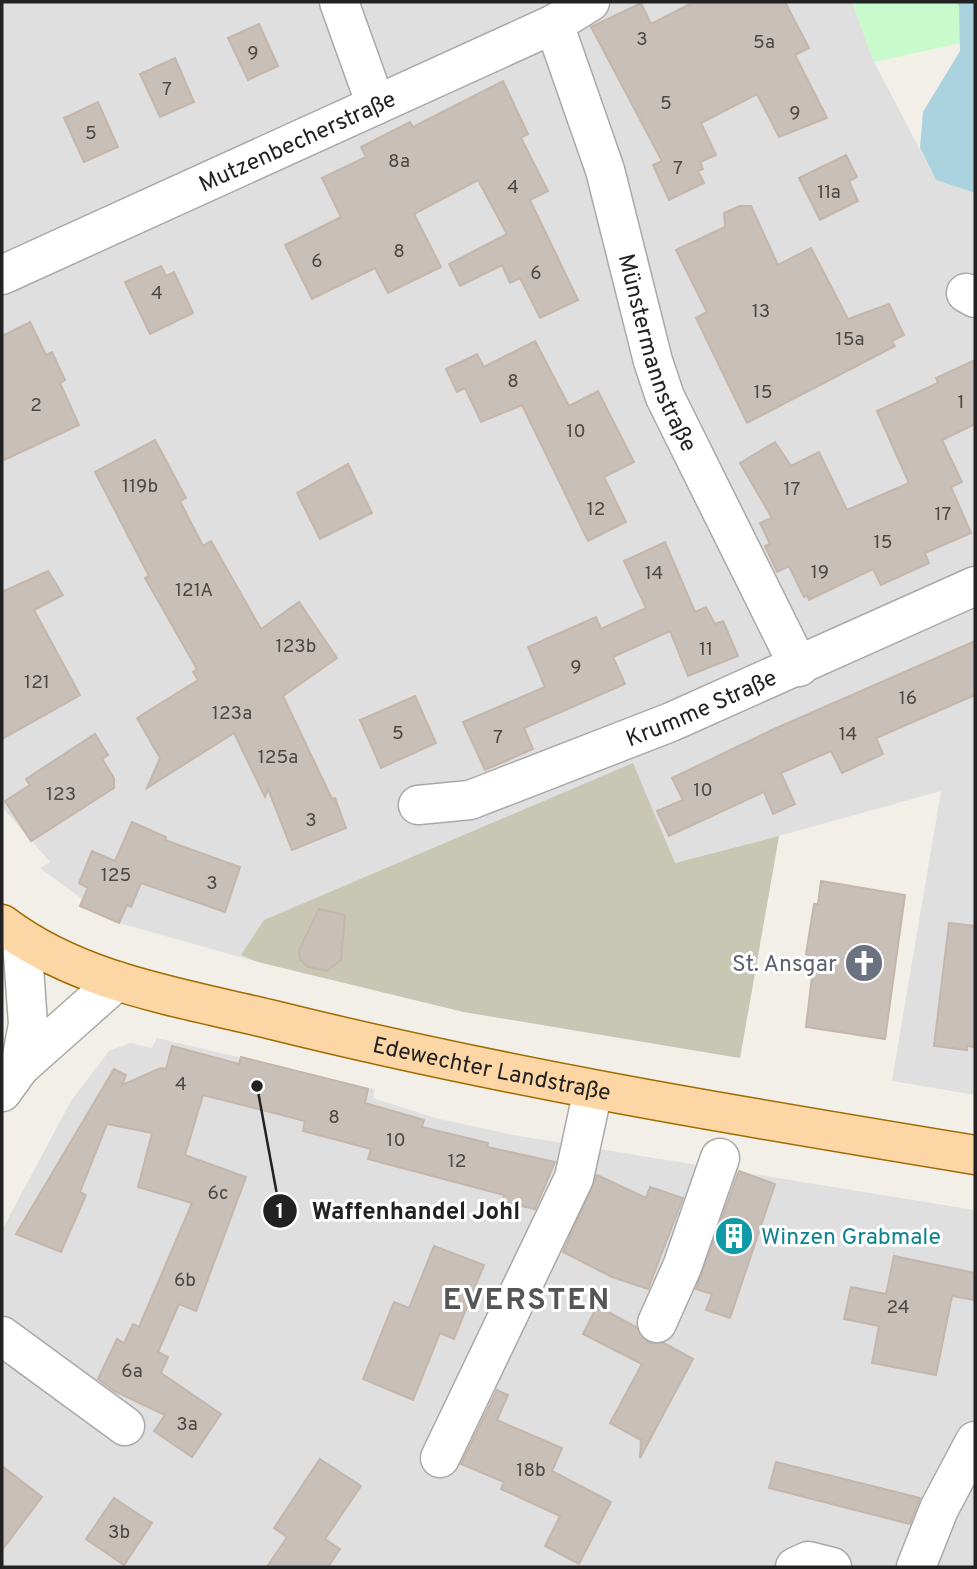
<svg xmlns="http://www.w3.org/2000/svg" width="977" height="1569" font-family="Overpass,sans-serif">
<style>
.residential{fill:#e0dfdf}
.construction{fill:#c7c7b4}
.park{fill:#c8facc}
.water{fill:#aad3df}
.building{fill:#c7bfb8;stroke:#c4b6ab;stroke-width:2}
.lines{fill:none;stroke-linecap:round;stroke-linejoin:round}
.minor-casing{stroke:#a9a9a9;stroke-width:41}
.major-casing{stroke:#a06b00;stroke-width:41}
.minor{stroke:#fff;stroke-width:38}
.major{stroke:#fcd6a4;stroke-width:38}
.labels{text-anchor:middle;stroke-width:6;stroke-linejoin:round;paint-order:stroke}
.number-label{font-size:19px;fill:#4b4948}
.street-label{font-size:23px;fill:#222;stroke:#fff}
.worship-label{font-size:23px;fill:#5b616d;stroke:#fff;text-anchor:end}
.culture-label{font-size:23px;fill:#0d838f;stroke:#fff;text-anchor:start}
.district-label{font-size:30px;font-weight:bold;letter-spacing:2px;fill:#555;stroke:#fff}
.leader{fill:none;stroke:#222;stroke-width:2.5}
.callout-dot{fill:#222;stroke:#fff;stroke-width:2.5}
.mark-label{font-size:21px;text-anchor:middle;font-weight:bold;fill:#fff}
.callout-label{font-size:24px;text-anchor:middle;font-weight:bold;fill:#222;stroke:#fff;stroke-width:6;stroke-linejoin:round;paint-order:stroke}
</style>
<rect width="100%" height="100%" fill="#f2efe9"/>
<g class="residential">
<path d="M2,2h850l22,60 62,118 39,13v902l-83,-14 49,-290 -162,45 -39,222 -276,-46 -206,-50 -139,-39 -39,-17 2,-7 -42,-31 10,-6 -48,-55z"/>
<path d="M157,1038l218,51 -2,9 62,20 78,17 462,75v357h-973v-337l69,-129 38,-50 21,-8 22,5z"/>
</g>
<path class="construction" d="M633,763l42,100 104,-27 -39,222 -276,-46 -206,-50 -17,-7 23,-35z"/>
<path class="park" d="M852,2h101l6,3 2,38 -87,19z"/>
<path class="water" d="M954,2h21v191l-39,-13 -16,-32 3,-36 37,-61 -1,-46z"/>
<g class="building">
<path d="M694,2h91l24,46 -14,7 32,63 -48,19 -22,-43 -56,29 15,32 -16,7 3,7 -5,2 6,12 -35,17 -16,-35 9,-4 -71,-134 50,-24 10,21z"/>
<path d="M259,24l19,42 -30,14 -20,-42z"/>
<path d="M175,58l19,44 -34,15 -20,-43z"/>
<path d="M503,81l25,53 -7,4 27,53 -18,9 48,100 -38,18 -20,-40 -10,5 -8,-18 -42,21 -11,-22 58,-30 -29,-54 -64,34 27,53 -53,26 -13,-25 -63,31 -27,-54 56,-28 -19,-39 44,-21 -5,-10 49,-25 3,5z"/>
<path d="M98,102l20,45 -34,15 -20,-44z"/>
<path d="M846,155l11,22 -8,4 9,20 -38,19 -21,-42z"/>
<path d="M740,206h11l27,59 33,-17 37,71 41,-15 15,31 -12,6 3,5 -148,77 -51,-105 11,-6 -31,-62 49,-23 -1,-14z"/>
<path d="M161,266l5,10 8,-4 19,41 -43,21 -25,-52z"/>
<path d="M30,322l16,33 6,-3 13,28 -5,3 19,42 -77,36v-125z"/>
<path d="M535,341l34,65 29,-15 36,71 -30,15 22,45 -38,19 -66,-136 -41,17 -16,-34 -8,4 -11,-23 31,-15 7,13z"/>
<path d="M975,360v64l-33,16 20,42 -11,5 20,46 -46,20 4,10 -48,22 -8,-16 -64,31 -2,-5 -3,2 -15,-31 -12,6 -12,-26 5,-2 -10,-21 12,-5 -32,-55 35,-21 16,24 28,-14 28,58 62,-27 -32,-72 61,-28 -2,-5z"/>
<path d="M155,440l31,58 -6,3 23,45 8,-5 50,88 38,-27 38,56 -54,38 49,103 3,-1 11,30 -54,22 -24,-61 -3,8 -31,-64 -87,55 13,-30 -23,-40 61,-38 -5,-8 4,-3 -52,-91 4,-2 -54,-104z"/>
<path d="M348,464l24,49 -52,26 -23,-46z"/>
<path d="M665,542l30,70 11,-5 9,17 8,-3 15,35 -50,20 -18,-45 -57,26 12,27 -101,44 9,21 -48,21 -22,-48 82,-35 -17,-40 68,-30 5,12 45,-21 -22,-47z"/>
<path d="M48,571l15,24 -29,15 46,85 -78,44v-147z"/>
<path d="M975,641v54l-99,43 7,16 -41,19 -11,-22 -50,22 14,31 -22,10 -9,-22 -95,44 -12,-25 26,-11 -11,-22 100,-48z"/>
<path d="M415,696l21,47 -55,25 -21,-48z"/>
<path d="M95,734l13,21 -6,4 12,19v10l-83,53 -26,-40 25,-16 -4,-6z"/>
<path d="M132,822l34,15 -1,3 75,27 -15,45 -84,-29 -10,24 -4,-2 -8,18 -39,-17 8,-18 -9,-5 13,-32 23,10z"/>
<path d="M821,881l84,14 -20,144 -79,-12 8,-67 -8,-6 8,-50h4z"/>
<path d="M319,909l26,6 -4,45 -14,11 -19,-4 -8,-8 -1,-9z"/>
<path d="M949,923l26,3v121l-8,-1v4l-33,-4z"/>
<path d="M172,1046l67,18 2,-7 127,32 -3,14 59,17 -2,7 66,16 -1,4 68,15 -20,47 -32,-7 1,-7 -136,-36 3,-10 -68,-18 2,-10 -102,-26 -18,60 61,22 -50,134 -17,-7 -21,48 10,5 -7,16 60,41 -29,43 -38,-26 11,-16 -51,-24 -16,-12 19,-40 7,4 9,-19 6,3 53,-124 -54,-16 14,-54 -45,-9 -27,68 6,3 -25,57 -45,-18 98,-165 12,6 -4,10 39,-17 5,1z"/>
<path d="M739,1171l36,13 -45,134 -24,-8 6,-16 -16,-5z"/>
<path d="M597,1175l49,23 4,-11 33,11 -35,91 -36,-12 -49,-25z"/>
<path d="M434,1246l50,19 -30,74 -14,-6 -27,67 -50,-21 31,-77 15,6z"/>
<path d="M894,1256l81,17v27l-23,-4 -16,79 -64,-12 7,-37 -35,-7 7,-32 35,7z"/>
<path d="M597,1306l39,21 12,16h16l29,16 -53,99 1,-18 -31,-17 32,-59 -59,-30z"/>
<path d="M497,1390l11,5 -11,25 65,28 -10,23 59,31 -32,62 -34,-18 15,-30 -59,-27 3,-7 -43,-18z"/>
<path d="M320,1459l41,27 -36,53 15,10 -12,18h-61l20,-30 -13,-9z"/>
<path d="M776,1462l144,36 -10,26 -141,-36z"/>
<path d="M2,1466l40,31 -40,53z"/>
<path d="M114,1498l38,25 -28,42 -38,-26z"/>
</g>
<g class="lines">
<g class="minor-casing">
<g id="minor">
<path d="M339,2l37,103"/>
<path id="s1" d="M554,24l51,146 48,191 12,36 134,270"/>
<path id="s2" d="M2,275l552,-251 36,-22"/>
<path d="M966,293l9,5"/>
<path id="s3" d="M418,805l52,-5 201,-78 304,-136"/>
<path d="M20,1067l97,-86"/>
<path d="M2,1092l18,-25 8,-43 -6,-84"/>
<path d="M657,1323l25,-56 38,-109"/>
<path d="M2,1336l123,90"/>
<path d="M440,1458l134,-280 19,-88"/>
<path d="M795,1567l13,-6 24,6"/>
<path d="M916,1567l23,-58 36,-68"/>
</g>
</g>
<g class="major-casing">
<g id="major">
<path id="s4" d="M2,924c76,58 176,73 267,95 233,58 469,97 706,136"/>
</g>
</g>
<use href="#minor" class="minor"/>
<use href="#major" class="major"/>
</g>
<defs>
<g id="church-disc" transform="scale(2.0125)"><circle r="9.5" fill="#6b7280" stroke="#fff"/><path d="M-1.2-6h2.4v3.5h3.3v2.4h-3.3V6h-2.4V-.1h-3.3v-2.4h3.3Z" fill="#fff"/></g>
<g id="building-disc" transform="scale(2.0125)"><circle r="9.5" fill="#0f9aa8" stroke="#fff"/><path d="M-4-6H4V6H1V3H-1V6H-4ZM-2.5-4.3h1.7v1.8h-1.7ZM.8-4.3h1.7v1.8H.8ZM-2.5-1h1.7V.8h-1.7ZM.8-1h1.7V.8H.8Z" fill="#fff"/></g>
</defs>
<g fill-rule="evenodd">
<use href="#church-disc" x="864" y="963"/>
<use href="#building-disc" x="734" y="1236"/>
</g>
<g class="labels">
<g class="number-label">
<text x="642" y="45">3</text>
<text x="764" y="48">5a</text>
<text x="253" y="59">9</text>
<text x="167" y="95">7</text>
<text x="666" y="109">5</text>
<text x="795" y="119">9</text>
<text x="91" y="139">5</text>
<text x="399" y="167">8a</text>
<text x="678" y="174">7</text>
<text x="513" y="193">4</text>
<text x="829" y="198">11a</text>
<text x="399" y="257">8</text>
<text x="317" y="267">6</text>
<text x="536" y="279">6</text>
<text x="157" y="299">4</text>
<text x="761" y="317">13</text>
<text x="850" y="345">15a</text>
<text x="513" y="387">8</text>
<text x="763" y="398">15</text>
<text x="961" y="408">1</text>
<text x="36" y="411">2</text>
<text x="576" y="437">10</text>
<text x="140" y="492">119b</text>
<text x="792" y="495">17</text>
<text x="596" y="515">12</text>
<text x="943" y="520">17</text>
<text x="883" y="548">15</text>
<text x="820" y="578">19</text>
<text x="654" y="579">14</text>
<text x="194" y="596">121A</text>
<text x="296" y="652">123b</text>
<text x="706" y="655">11</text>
<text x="576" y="673">9</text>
<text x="37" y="688">121</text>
<text x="908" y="704">16</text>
<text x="232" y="719">123a</text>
<text x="398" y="739">5</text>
<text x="848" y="740">14</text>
<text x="498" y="743">7</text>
<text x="278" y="763">125a</text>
<text x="703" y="796">10</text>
<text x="61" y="800">123</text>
<text x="311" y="826">3</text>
<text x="116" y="881">125</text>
<text x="212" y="889">3</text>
<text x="181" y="1090">4</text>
<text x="334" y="1123">8</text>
<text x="396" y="1146">10</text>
<text x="457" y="1167">12</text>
<text x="218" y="1199">6c</text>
<text x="185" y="1286">6b</text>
<text x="898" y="1313">24</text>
<text x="132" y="1377">6a</text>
<text x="187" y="1430">3a</text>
<text x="531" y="1476">18b</text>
<text x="119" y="1538">3b</text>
</g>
<g class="street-label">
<text dy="8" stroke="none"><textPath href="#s2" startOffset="324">Mutzenbecherstraße</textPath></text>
<text dy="8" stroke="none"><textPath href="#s1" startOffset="345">Münstermannstraße</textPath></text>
<text dy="8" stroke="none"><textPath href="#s3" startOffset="301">Krumme Straße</textPath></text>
<text dy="8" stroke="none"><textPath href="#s4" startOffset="514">Edewechter Landstraße</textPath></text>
</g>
<g class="worship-label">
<text x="837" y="971">St. Ansgar</text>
</g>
<g class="culture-label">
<text x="761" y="1244">Winzen Grabmale</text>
</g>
<g class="district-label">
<text x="527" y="1309">EVERSTEN</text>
</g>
</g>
<path class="leader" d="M257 1086L280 1211"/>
<g class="callout-dot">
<circle cx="257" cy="1086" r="7"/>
<circle cx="280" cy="1211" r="18"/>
</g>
<g class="mark-label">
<text x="280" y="1218">1</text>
</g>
<g class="callout-label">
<text x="416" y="1219">Waffenhandel Johl</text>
</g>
<rect width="977" height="1569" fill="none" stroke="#222222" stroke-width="7"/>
</svg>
